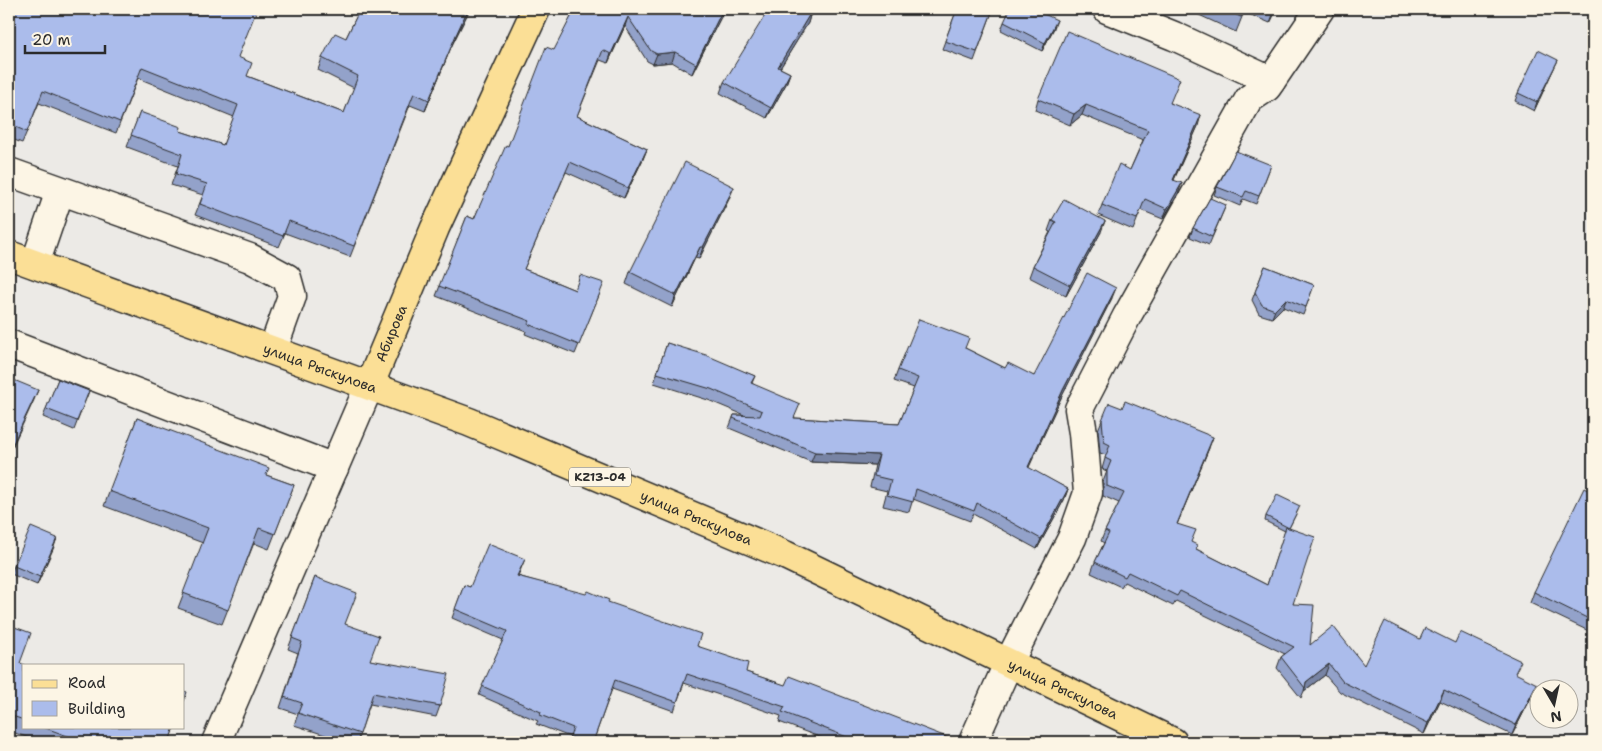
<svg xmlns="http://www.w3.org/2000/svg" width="1602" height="751" font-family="'Shantell Sans',sans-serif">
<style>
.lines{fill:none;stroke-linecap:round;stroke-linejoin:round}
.minor-casing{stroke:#2b2b2b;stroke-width:31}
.major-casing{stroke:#2b2b2b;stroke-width:31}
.minor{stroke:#fcf5e5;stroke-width:28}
.major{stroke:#fbdf96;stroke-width:28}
.wall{fill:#93a2ca;stroke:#2b2b2b}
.shaded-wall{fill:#7884a4;stroke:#2b2b2b}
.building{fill:#abbceb;stroke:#2b2b2b}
.labels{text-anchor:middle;stroke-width:4;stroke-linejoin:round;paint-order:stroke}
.shield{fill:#fcf5e5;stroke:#6a6863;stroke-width:1}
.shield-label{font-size:12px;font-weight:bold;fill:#2b2b2b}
.street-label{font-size:14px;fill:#2b2b2b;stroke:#fcf5e5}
</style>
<rect width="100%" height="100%" fill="#eceae6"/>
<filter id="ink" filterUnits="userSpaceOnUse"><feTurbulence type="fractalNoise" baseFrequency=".02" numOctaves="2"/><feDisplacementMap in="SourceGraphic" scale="10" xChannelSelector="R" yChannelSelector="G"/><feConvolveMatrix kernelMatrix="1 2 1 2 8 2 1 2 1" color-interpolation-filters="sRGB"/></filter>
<g filter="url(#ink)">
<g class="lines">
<g class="minor-casing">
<g id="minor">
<path d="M1107,9l67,27 97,45"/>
<path d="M9,172l241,86 37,20 5,18 -19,53"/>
<path d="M35,264l25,-73"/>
<path d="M9,344l325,124"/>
<path d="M216,742l154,-358"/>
<path d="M973,742l35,-78 64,-126 16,-45 -5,-60 -4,-24 48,-93 122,-217 18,-12 53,-78"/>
</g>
</g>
<g class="major-casing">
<g id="major">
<path id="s1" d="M9,255l460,167 316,133 388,187"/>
<path id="s2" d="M370,384l65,-156 101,-219"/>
</g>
</g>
<use href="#minor" class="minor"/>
<use href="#major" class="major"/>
</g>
<g class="wall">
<path d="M9,9l229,48 9,19 97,37 10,-25 -36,-18 4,-12 24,-20 14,-29h110l-19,38 -26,64 -15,-6 -60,152 -65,-24 -6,14 -84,-32 8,-20 -32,-10 7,-19 -51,-19 13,-35 40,19 43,14 11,-28 -96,-39 -22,55 -77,-30 -17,40 -13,-5z"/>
<path d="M575,9h150l-33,65 -20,-12 -19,2 -6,-3 -22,-35 -17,37 -8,-3 -23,56 70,33 -4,10 -19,39 -58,-26 -42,97 51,21 25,3 -25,61 -50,-20 1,-3 -90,-35 31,-80 7,3 34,-73z"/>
<path d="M957,9l35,3 -18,49 -32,-12z"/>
<path d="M1186,9h91l-7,14 -26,-11 -8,20z"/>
<path d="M811,12l-3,11 -28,45 10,5 -4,11 -19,34 -47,-25 4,-11z"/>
<path d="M1004,22l50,6 -12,23 -41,-21z"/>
<path d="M1554,68l-20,43 -19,-10 3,-8z"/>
<path d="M1038,99l133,4 27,23 -24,54 4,14 -15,25 -22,-9 -8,20 -35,-15 4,-10 28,-35 13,-30 -61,-25 -12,10 -35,-15z"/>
<path d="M1271,165l-15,39 -13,-5 -3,7 -26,-11 3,-8z"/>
<path d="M729,199l-30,60 -4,-1 -23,49 -46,-23 4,-12z"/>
<path d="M1226,205l-17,40 -19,-8 3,-9z"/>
<path d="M1052,220l49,12 -35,64 -37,-19 4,-11 17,-34 -2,-1z"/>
<path d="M1265,266l49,19 -11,30 -20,-8 -11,11 -13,-4 -7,-14z"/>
<path d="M1112,298l-52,102 -32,68 40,21 -4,11 -27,49 -64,-35 -3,7 -57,-22 -4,13 -26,-6 4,-15 -17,-4 5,-22 -64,-3 -82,-34 5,-13h10l-36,-15 -54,-17 13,-40 88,33 -3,7 43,35 104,6 15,-36 -20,-7 4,-11 67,-22 40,20 29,8z"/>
<path d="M58,379l31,12 -15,39 -31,-13z"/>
<path d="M137,418l129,57 28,10 -25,64 -15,-6 -32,81 -44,-16 25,-65 -99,-37z"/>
<path d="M1102,420l107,28 -32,76 14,18 5,7 71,36 18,-54 -20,-10 1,-5 32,-6 -9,18 4,76 17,41 54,20 56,-26 96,35 17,20 -21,41 -72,-34 -16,33 -84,-42 -15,-17 -21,16 -3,7 -24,-30 4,-11 4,-3 -109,-53 -3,5 -49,-24 -3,5 -30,-14 4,-11 9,-19 -3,-2 4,-10 14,-28 -16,-7v-14l4,-11 -5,-2 4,-14 -6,-2 -2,-23z"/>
<path d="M1593,493v140l-63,-30 4,-11z"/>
<path d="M57,538l-20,47 -26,-11 3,-8z"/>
<path d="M525,559l-7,17 90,27 89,43 49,26 202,70h-115l-54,-20 2,-6 -97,-33 -10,28 -62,-22 -19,53h-25l2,-5 -34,-13 2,-3 -59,-26 24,-55 -51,-22 12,-33 6,2z"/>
<path d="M315,577l30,47 25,36 70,46 -4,11 -66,-13 -13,38h-10l-53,-17 4,-11 -18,-6 18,-55 -10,-4z"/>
<path d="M9,625l11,38 4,2v62h150l-5,15h-128l-32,-11z"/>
</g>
<g class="shaded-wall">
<path d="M468,9h2l-19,38 -26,64 31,-76z"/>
<path d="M723,9h2l-33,65 4,-10z"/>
<path d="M1275,9h2l-7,14z"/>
<path d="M811,12l-3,11 -34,55 4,-11z"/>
<path d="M628,17l-3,9 -17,37 3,-9z"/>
<path d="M1057,20l-3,8 -12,23 3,-8z"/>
<path d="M675,52l-3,10 -19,2 4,-10z"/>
<path d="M1558,60l-4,8 -20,43 3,-9z"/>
<path d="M790,73l-4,11 -19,34 4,-10z"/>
<path d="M1086,105l-4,10 -12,10 4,-11z"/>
<path d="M1201,115l-3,11 -29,64 4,-10z"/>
<path d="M647,149l-4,10 -19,39 4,-10z"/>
<path d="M1182,183l-4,11 -15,25 4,-10z"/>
<path d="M734,187l-5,12 -30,60 4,-12z"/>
<path d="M1105,221l-4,11 -35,64 4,-11z"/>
<path d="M700,247l-5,11 -23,49 4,-12z"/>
<path d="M1116,288l-4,10 -52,102 -36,78 4,-11 35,-77z"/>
<path d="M1286,299l-3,8 -11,11 3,-8z"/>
<path d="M38,390l-4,10 -25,54v-2z"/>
<path d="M1213,437l-4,11 -36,86 4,-10z"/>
<path d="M815,452l64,3 -4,10 -64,-3z"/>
<path d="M1068,489l-4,11 -27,49 4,-10z"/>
<path d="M57,538l-3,9 -17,38 3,-8z"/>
<path d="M1329,664l-4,11 -21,16 2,-9z"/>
<path d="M1537,684l-4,10 -21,41 4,-10z"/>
<path d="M1444,690l-4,11 -16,33 4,-11z"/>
</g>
<g class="building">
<path d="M9,9h248l-19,48 14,6 -5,13 97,37 14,-37 -36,-18 13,-25 11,5 14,-29h108l-12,26 -27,65 -15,-7 -60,153 -65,-25 -6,15 -83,-32 7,-20 -31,-10 6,-20 -51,-19 9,-23 41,15 -1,4 43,14 15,-40 -96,-38 -22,55 -77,-31 -16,41 -18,-8z"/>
<path d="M575,9h148l-27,55 -21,-12 -18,2 -6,-3 -23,-34 -17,37 -8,-4 -26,66 70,33 -19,39 -58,-26 -46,107 51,21 5,-15 24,8 -25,62 -51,-21 2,-3 -91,-35 28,-70 7,3 32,-74 2,1 38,-99 8,3z"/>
<path d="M769,9h37l5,3 -33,55 12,6 -19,35 -47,-26z"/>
<path d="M957,9h26l9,3 -15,40 -32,-11z"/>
<path d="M1010,9h23l24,11 -12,23 -41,-21z"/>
<path d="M1223,9h22l-4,8z"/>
<path d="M1067,31l113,48 -10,24 31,12 -28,65 9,3 -15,26 -22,-10 -8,20 -35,-14 17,-41 11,6 18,-40 -62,-25 -12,9 -36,-15z"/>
<path d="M1538,50l20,10 -21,42 -19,-9z"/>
<path d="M1236,151l35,14 -12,31 -13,-5 -3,6 -26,-10z"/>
<path d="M685,162l49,25 -31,60h-3l-24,48 -46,-23z"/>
<path d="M1210,198l16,7 -14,32 -19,-9z"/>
<path d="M1064,199l41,22 -35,64 -37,-19 23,-44 -4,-2z"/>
<path d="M1265,266l49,19 -8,22 -20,-8 -11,11 -13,-5 -7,-13z"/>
<path d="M1087,273l29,15 -53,102 -35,77 40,22 -27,50 -64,-36 -3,8 -58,-22 -3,13 -26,-7 4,-15 -17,-4 5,-21 -64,-3 -82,-34 1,-3 26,1 2,-5 -51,-22 -54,-16 10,-30 39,12 49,21 -4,7 49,21 -6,14 105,6 19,-46 -20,-8 21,-51 50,19 -4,10 40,20 3,-5 26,13z"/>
<path d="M9,378l29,12 -29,62z"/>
<path d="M58,379l31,12 -12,30 -31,-12z"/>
<path d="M1125,401l88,36 -36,87 19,6 -5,12 6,3 -1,4 71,36 19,-58 29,10 -22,67 21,1 -4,40 23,-19 31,39 21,-44 35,18 5,-11 30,15 5,-11 61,29 -6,12 22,11 -21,41 -72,-35 -16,33 -85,-41 -14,-18 -23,18 -1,6 -24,-31 13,-10 -114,-56 -3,5 -49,-24 -3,5 -30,-15 14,-29 -4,-2 19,-38 -17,-7v-15l4,-10 -6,-3 5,-13 -6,-3 -2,-22 7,-17 13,5z"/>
<path d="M137,418l132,50 -3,7 28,10 -19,49 -16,-6 -31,82 -45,-17 25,-65 -99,-37z"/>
<path d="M1584,488l9,5v128l-59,-29z"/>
<path d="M1277,495l23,11 -11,22 -23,-12z"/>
<path d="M31,527l26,11 -17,39 -26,-11z"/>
<path d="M488,544l37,15 -8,17 69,18 2,-3 21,9 -1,2 93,32 -4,12 51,17 -2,9 39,13 4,-9 160,62 -2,4h-87l-78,-30 3,-5 -98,-33 -10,28 -62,-22 -22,62h-11l-12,-5 3,-9 -33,-13 1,-3 -59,-26 25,-55 -52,-22 9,-24 6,2z"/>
<path d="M315,577l42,16 -12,31 34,12 -9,24 79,14 -9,32 -67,-13 -13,41 -62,-21 4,-10 -18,-6 18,-55 -10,-4z"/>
<path d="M9,625l22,8 -11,30 5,2h-1v55l-15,-5z"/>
<path d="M184,691l3,1 -3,9z"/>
<path d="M43,727h131l-5,15h-98l2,-4z"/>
</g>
</g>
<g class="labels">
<rect class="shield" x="569" y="467.5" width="62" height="19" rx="4"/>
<g class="shield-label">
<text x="600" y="481">KZ13-04</text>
</g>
<g class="street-label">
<text dy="5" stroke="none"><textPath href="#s2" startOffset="55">Абирова</textPath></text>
<text dy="5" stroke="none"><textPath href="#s1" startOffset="331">улица Рыскулова</textPath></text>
<text dy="5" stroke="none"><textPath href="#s1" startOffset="736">улица Рыскулова</textPath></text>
<text dy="5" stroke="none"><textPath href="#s1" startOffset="1141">улица Рыскулова</textPath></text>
</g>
</g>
<rect width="1602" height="751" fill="none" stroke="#fcf5e5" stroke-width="30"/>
<rect x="15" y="15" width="1572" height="721" fill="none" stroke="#2b2b2b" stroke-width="2" filter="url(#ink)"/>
<rect x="22" y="664" width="162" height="65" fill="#fcf5e5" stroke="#a8a49b"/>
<rect x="32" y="680" width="25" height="8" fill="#fbdf96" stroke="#a8a49b"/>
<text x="68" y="688" font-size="15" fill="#2b2b2b">Road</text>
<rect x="32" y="701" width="25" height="15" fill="#abbceb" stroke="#a8a49b"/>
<text x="68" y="714" font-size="15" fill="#2b2b2b">Building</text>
<g transform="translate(1554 704) rotate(171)"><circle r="24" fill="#fcf5e5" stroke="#a8a49b"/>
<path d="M0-4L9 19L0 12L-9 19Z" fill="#2b2b2b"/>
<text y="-8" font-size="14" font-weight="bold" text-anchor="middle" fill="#2b2b2b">N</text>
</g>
<path d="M25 45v8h80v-8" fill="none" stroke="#2b2b2b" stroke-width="2.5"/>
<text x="32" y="45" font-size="15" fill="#2b2b2b" stroke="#fcf5e5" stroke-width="4" paint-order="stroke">20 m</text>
</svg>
